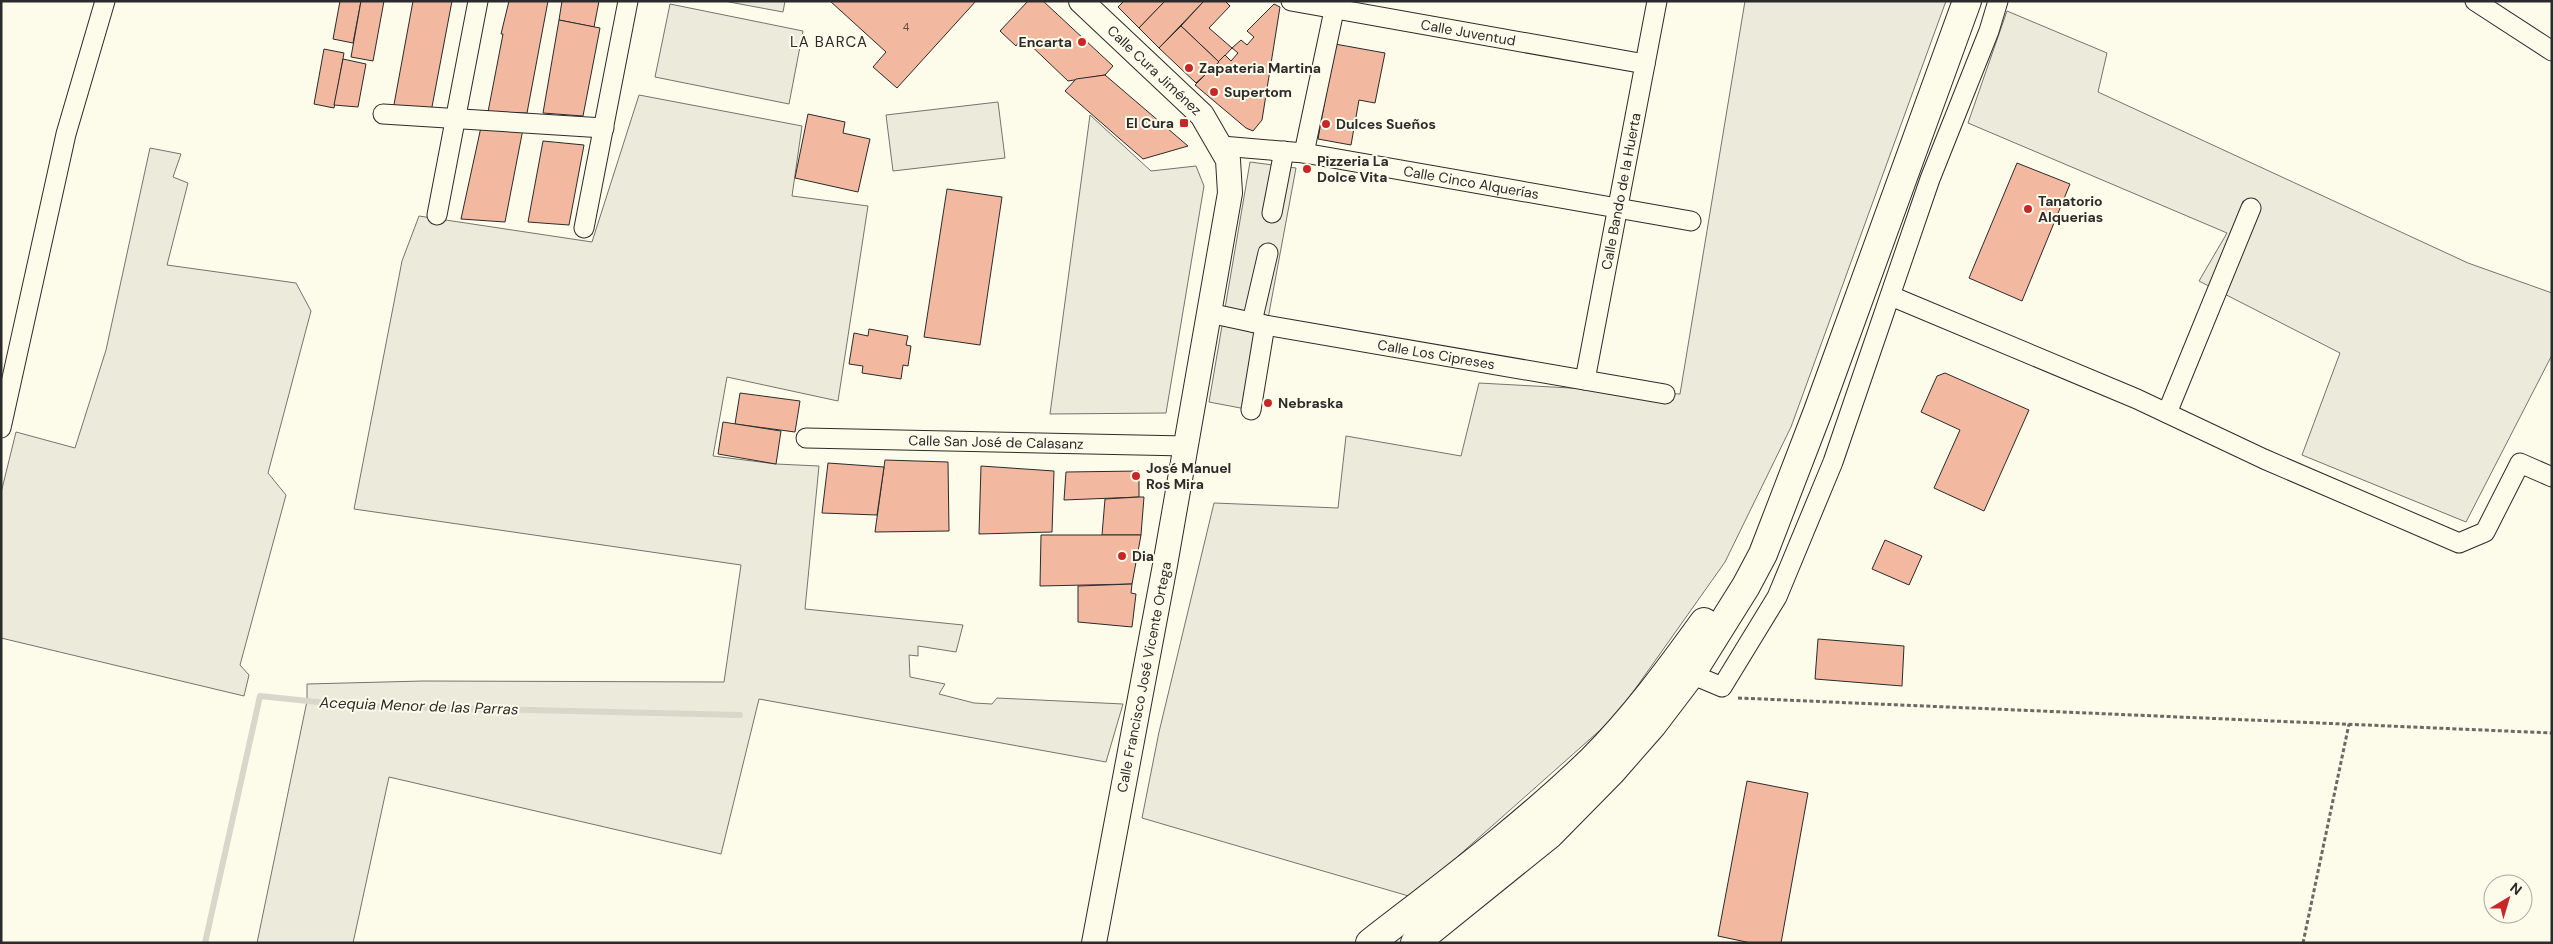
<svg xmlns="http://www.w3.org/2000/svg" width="2553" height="944" font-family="'DM Sans',sans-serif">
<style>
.green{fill:#ecebdb;stroke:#74746e}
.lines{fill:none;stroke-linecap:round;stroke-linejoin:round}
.stream{stroke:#d8d7c9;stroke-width:6}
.building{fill:#f2b8a0;stroke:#2b2b2b}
.minor-casing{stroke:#2b2b2b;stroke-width:21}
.tertiary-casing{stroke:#2b2b2b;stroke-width:26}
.trunk-casing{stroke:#2b2b2b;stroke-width:30}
.path{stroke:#6a6964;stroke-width:3;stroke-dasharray:4 2.5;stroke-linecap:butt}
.minor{stroke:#fdfbea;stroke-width:19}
.tertiary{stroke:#fdfbea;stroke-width:24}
.trunk{stroke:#fdfbea;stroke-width:28}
.poi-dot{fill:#c62828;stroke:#fdfbea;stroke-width:2}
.labels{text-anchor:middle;stroke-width:4;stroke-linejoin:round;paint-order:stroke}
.number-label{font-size:11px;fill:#5d4e48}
.street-label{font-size:14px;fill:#2b2b2b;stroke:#fdfbea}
.poi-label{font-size:14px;font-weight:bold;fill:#2b2b2b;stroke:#fdfbea;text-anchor:start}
.neighbourhood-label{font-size:15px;letter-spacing:1px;fill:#2b2b2b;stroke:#fdfbea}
.water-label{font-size:15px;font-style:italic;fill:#2b2b2b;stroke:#fdfbea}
</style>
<rect width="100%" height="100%" fill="#fdfbea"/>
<g class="green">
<path d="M724,1h61l-2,11z"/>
<path d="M1745,1h201l-155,426 -66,135 -109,154 -204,181 -270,-79 17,-86 55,-229 124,5 8,-72 115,20 18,-73 201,11z"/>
<path d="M670,4l133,27 -14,73 -134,-27z"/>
<path d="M2007,11l100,42 -9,39 370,171 84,30v62l-86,167 -164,-67 38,-102 -141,-72 28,-48 -259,-110z"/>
<path d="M639,95l163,31 -10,70 76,10 -30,195 -111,-24 -14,79 63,8 43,2 -14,143 158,16 -7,27 -38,-6v10l-9,-1 1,22 35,7 -6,10 35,9 18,1 5,-6 126,6 -17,58 -347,-63 -38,155 -332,-77 -36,166h-96l50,-242v-17l116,-3 301,1 17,-117 -387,-56 48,-248 17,-45 173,26z"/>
<path d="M998,102l7,56 -112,13 -7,-56z"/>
<path d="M1090,115l61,56 45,-5 8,20 -38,227 -116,1z"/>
<path d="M150,148l31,6 -8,23 15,6 -21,82 129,18 15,28 -43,162 18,22 -46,170 9,10 -5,21 -243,-58v-145l15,-61 59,16 31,-98z"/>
<path d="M1250,162l46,6 -45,242 -42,-8z"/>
</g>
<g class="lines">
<path class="stream" d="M205,943l55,-247 96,10 384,9"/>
</g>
<g class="building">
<path d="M340,1h21l-8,42 -20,-4z"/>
<path d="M361,1h23l-11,60 -22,-4z"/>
<path d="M413,1h39l-21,111 -38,-2z"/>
<path d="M509,1h39l-21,112 -39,-1 15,-78h-2z"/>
<path d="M562,1h37l-5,26 -35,-7z"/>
<path d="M830,1h146l-79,87 -24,-21 13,-15z"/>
<path d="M1028,1h15l70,65 -8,9 -37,6 -46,-44 -6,9 -16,-15z"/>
<path d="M1124,1h41l-26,27 -21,-21z"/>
<path d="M1165,1h39l-45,47 -20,-20z"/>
<path d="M1204,1h21l5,5 -21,22 23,20 -13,14 -38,-36z"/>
<path d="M1274,4l6,3 -18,113 -9,11 -7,-3 -51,-43 30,-30 6,6 7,-8 -6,-5 9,-8 6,5 7,-8 -7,-6z"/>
<path d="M559,20l41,8 -17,88 -40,-3z"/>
<path d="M1181,26l38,36 -23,21 -37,-35z"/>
<path d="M1335,44l50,9 -10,50 -16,-3 -8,45 -33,-6z"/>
<path d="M324,49l20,4 -10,55 -20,-4z"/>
<path d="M343,59l23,5 -8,43 -24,-2z"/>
<path d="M1105,75l83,71 -45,13 -78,-68 11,-12z"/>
<path d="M808,114l37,8 -2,11 27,6 -12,53 -63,-14z"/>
<path d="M481,127l42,2 -18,93 -44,-3z"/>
<path d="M543,141l41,4 -15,80 -41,-3z"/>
<path d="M2017,163l53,21 -48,117 -53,-23z"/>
<path d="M947,189l55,8 -22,148 -56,-8z"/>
<path d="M869,329l39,7 -2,9 5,1 -3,20 -5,-1 -2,14 -39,-6 1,-7 -14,-2 5,-31 14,3z"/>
<path d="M1945,373l84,37 -45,101 -50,-23 26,-58 -39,-18 16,-36z"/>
<path d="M740,393l60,8 -5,31 -60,-8z"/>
<path d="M723,422l58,9 -5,33 -58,-10z"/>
<path d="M885,460l63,2 1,69 -74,1z"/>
<path d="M828,463l56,4 -7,48 -55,-2z"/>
<path d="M981,466l73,5 -2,61 -73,2z"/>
<path d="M1139,471v26l-75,3 2,-28z"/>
<path d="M1139,497h5l-3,38h-39l3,-36z"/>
<path d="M1041,535h100l-9,49 -92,2z"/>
<path d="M1885,540l37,16 -13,29 -37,-16z"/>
<path d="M1132,584l-1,9 5,1 -4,33 -54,-5v-36z"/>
<path d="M1818,639l86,7 -2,40 -87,-7z"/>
<path d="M1747,781l61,12 -27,150h-30l-33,-7z"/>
</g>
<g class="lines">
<g class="minor-casing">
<g id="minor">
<path id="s1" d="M1291,1l354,63"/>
<path d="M2475,1l77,50"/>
<path d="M383,114l221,14"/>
<path id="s2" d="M1222,146l82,7 387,68"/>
<path d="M1304,153l32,-152"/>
<path d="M1272,213l12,-62"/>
<path d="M437,215l41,-214"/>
<path d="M584,228l44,-227"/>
<path d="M1891,296l246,103 127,60 195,84 26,-11 35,-69 32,14"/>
<path id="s3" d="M1209,313l56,12 400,69"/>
<path d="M1252,322l16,-69"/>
<path id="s4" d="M1585,380l72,-379"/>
<path d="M1251,410l14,-85"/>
<path d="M2167,413l84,-205"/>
<path d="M1,428l65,-294 39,-133"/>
<path id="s5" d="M806,438l380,8"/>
<path d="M1691,674l31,13 55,-90 56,-135 97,-283 59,-148 9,-30"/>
</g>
</g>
<g class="tertiary-casing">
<g id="tertiary">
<path id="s6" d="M1081,1l121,114 26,45 2,33 -65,372 -71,378"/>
</g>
</g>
<g class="trunk-casing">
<g id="trunk">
<path d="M1370,943c76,-59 153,-116 222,-183 42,-42 78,-91 112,-138"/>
<path d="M1415,943l135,-109 61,-62 42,-48 38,-50 55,-88 17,-32 55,-143 149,-410"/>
</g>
</g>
<g class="path">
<path d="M1738,698l814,35"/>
<path d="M2303,943l46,-219"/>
</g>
<use href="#minor" class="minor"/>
<use href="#tertiary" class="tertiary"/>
<use href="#trunk" class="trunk"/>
</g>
<g class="poi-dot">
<circle cx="1082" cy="42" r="5"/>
<circle cx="1189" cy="68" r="5"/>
<circle cx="1214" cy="92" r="5"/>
<rect x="1179" y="118" width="10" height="10" rx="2.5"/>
<circle cx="1326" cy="124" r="5"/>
<circle cx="1307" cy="169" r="5"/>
<circle cx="2028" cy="209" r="5"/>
<circle cx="1268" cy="403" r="5"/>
<circle cx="1136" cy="476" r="5"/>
<circle cx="1122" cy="556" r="5"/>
</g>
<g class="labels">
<g class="number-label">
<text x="906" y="31">4</text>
</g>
<g class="street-label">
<text dy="5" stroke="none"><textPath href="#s1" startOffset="180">Calle Juventud</textPath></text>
<text dy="5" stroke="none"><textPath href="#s6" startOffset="101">Calle Cura Jiménez</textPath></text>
<text dy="5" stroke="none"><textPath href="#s2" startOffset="252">Calle Cinco Alquerías</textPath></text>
<text dy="5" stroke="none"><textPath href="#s4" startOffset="192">Calle Bando de la Huerta</textPath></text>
<text dy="5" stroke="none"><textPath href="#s3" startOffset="231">Calle Los Cipreses</textPath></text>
<text dy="5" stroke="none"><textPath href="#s5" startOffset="190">Calle San José de Calasanz</textPath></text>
<text transform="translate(1144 677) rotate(-79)" y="5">Calle Francisco José Vicente Ortega</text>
</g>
<g class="poi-label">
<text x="1072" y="47" text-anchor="end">Encarta</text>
<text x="1199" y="73">Zapateria Martina</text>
<text x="1224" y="97">Supertom</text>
<text x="1174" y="128" text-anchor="end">El Cura</text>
<text x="1336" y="129">Dulces Sueños</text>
<text x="1317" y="166">Pizzeria La<tspan x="1317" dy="16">Dolce Vita</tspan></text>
<text x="2038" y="206">Tanatorio<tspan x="2038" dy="16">Alquerias</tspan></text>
<text x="1278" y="408">Nebraska</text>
<text x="1146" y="473">José Manuel<tspan x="1146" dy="16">Ros Mira</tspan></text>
<text x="1132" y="561">Dia</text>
</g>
<g class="neighbourhood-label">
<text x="829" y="47">LA BARCA</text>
</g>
<g class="water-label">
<text transform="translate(419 706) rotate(2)" y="5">Acequia Menor de las Parras</text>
</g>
</g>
<rect width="2553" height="944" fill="none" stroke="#2b2b2b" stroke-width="5"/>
<g transform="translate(2508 899) rotate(38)"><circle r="24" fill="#fdfbea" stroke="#a9a89e"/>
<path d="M0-4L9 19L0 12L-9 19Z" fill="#c62828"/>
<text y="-8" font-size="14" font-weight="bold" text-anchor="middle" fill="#2b2b2b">N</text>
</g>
</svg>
